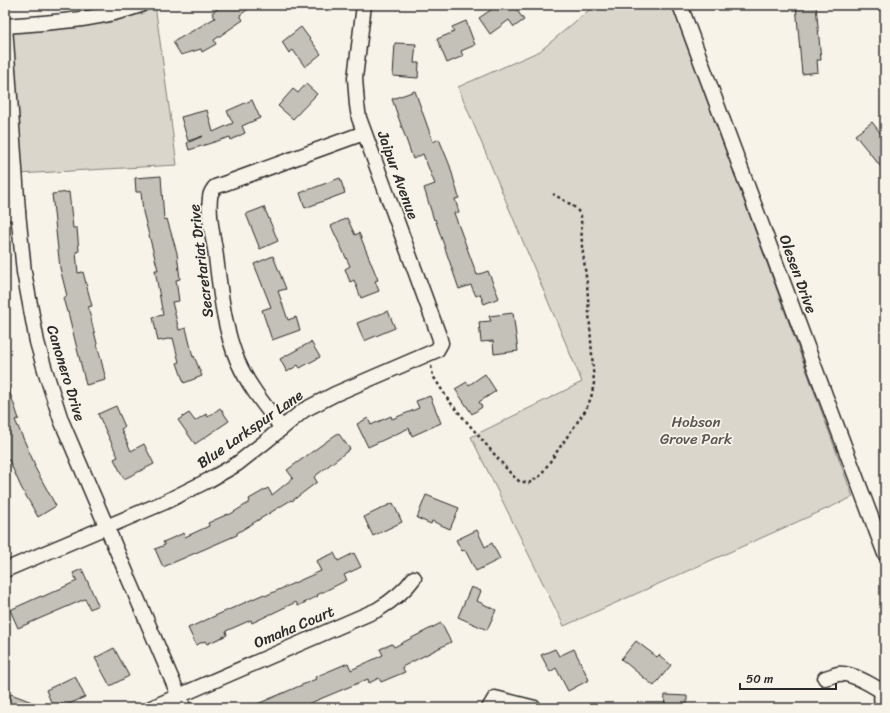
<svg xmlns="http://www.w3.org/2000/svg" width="890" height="713" font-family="Sriracha,sans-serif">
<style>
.green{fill:#dad6cc;stroke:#82807c}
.building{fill:#c4c1b9;stroke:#2b2b2b}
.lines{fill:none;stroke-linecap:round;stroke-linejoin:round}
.minor-casing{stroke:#2b2b2b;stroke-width:17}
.path{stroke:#2b2b2b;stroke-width:2.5;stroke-dasharray:3 3;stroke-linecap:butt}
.minor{stroke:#f7f3e8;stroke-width:14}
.labels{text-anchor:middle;stroke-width:3.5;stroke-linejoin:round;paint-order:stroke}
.street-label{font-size:15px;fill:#2b2b2b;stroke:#f7f3e8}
.park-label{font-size:15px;fill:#575653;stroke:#f7f3e8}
</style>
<rect width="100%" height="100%" fill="#f7f3e8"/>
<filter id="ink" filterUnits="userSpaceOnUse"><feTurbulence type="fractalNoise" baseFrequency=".025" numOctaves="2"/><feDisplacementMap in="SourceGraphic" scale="8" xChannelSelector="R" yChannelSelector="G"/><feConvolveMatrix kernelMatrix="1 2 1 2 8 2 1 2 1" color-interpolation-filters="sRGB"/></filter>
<g filter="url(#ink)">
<g class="green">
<path d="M147,5h8l22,160 -159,9 -10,-146z"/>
<path d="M603,5h69l181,492 -289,129 -93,-189 111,-55 -124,-295 82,-36 49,-41z"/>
</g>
<g class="building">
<path d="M223,5h31l-14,10 3,5 -29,20 2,4 -14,8 -1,-3 -20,6 -8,-13 42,-24 -3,-5z"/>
<path d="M498,5h15l11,15 -10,7 -5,-7 -19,14 -11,-16z"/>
<path d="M796,5h20l5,55h-4l1,12 -16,2z"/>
<path d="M466,21l9,24 -14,6 2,5 -16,7 -10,-24 17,-7 -2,-5z"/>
<path d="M301,27l20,27 -16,13 -12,-17 -4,3 -7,-11z"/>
<path d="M395,43l21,1 -2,19h5l-1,15 -25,-2z"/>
<path d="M306,84l11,10 -24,25 -15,-13 15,-17 5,4z"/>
<path d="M415,91l18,51 6,-3 11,27 9,32 -4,1 4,13 -5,1 23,62 11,-4 11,27 -15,6 -4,-10 -4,2 -5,-11 -12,4 -24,-70 -1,1 -10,-32 11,-4 -12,-30 -10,5 -21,-60z"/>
<path d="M252,100l8,18 -18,8 3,7 -14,7 -1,-3 -41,13 -2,-7 16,-7 -15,5 -7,-24 26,-7 6,22 20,-9 -6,-12z"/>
<path d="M872,122l13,17v33l-30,-37z"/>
<path d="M161,176l3,44 3,-1 10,34 3,26 -4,1 3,21 -7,1 7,28 7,-2 7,29 1,-1 8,20 -18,7 -7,-20 2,-1 -6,-24 -15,3 -5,-24 10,-2 -8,-45h3l-15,-58 -2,-20h-5l-1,-14z"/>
<path d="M340,178l5,15 -40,15 -5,-15z"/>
<path d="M69,192l4,36h4l2,23 -3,1 2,21 5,-1 9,34 -4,1 18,73 -20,5 -18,-73h-1l-4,-14 4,-2 -7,-28 -8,-74z"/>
<path d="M264,207l14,34 -18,8 -14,-35z"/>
<path d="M347,218l8,17 4,-2 19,47 -3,1 4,10 -18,7 -7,-18 -4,2 -5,-13 5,-3 -19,-40z"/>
<path d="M273,256l13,33 -8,2 10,29 8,-3 4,13 -28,10 -10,-30 9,-3 -17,-43z"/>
<path d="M388,311l7,17 -31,13 -7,-18z"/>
<path d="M513,313l5,38 -24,3 -1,-13 -12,1 -2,-20 12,-1 -2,-5z"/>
<path d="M311,342l9,15 -20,11 -2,-3 -11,7 -7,-13z"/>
<path d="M485,374l11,17 -17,11 3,5 -10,7 -17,-25 12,-7 2,3z"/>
<path d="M5,384h2l12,35 -4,1 20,45 -1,1 22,40 -18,11 -17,-30 -12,-27 -4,2z"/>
<path d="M430,396l11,27 -29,13 -3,-8 -41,19 -11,-23 11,-6 3,7 20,-9 1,3 27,-11 -3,-7z"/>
<path d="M116,406l9,21 -4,2 10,22 13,-7 10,20 -30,15 -10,-20 4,-2 -20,-43z"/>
<path d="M220,408l9,13 -34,23 -17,-24 11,-7 6,8 11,-7 2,3z"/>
<path d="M338,433l12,16 -36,28 3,5 -25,19 -1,-1 -54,33v2l-74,32 -8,-18 10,-4 -2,-3 21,-9 1,4 24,-11 -1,-3 20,-9 1,1 21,-13 -1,-3 19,-11 4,7 21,-17 -6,-8z"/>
<path d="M426,495l33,13 -9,21 -18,-8 -1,3 -14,-6z"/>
<path d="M393,503l9,19 -29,14 -9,-19z"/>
<path d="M477,530l8,17 7,-4 8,16 -24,12 -11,-21 -3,1 -6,-11z"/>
<path d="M334,553l4,8 16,-8 7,14 -17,8 3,5 -30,15 1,1 -20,10 -2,-4 -44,21 -1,-3 -25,11 1,4 -20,9 -2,-3 -9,4 -8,-17 76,-34 1,2 56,-25 -5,-10z"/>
<path d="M82,569l16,36 -8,4 -5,-10 -67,29 -8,-18 31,-14 1,1 35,-16 -4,-8z"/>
<path d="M471,587l10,4 -4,10 19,9 -9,20 -29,-13z"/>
<path d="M441,623l10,19 -49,25 3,5 -24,10 -2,-4 -10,5 -1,-4 -60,25 2,4h-62l68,-29 -1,-2 33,-14 3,7 32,-15 -3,-6 12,-5 2,3z"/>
<path d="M636,641l21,16 2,-2 12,10 -17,21 -33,-27z"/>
<path d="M114,648l15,28 -19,10 -15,-28z"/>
<path d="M555,649l4,7 15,-7 15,31 -21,11 -12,-23 -6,4 -9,-17z"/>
<path d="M75,676l10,21 -21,9 -2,-3 -9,4 -7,-17z"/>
<path d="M11,694l34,13 -1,1h-39z"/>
<path d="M665,695l22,1v12h-23z"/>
</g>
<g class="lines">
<g class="minor-casing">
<g id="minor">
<path d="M680,5l145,390 60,159"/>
<path d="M5,26l13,186 6,60 13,70 8,28 16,50 123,288"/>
<path d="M5,26c46,-4 92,-5 136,-21"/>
<path d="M5,213l13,-1"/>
<path d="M282,428c-16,-21 -33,-41 -44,-66 -15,-35 -18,-75 -23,-113 -3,-16 -7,-35 -5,-51 0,-5 2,-7 5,-11l149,-54"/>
<path d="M5,570l160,-68 44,-22 28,-16 28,-22 39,-32 31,-16 102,-44 4,-7 -2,-7 -80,-218 -2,-13 -2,-27 9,-73"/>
<path d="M825,678c4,-1 9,-3 13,-4 13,-2 34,11 45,18"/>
<path d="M885,690c-5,6 -5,11 0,17"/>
<path d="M151,708l226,-98c15,-9 27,-18 37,-32"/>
<path d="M489,708l6,-10 40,10"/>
</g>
</g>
<path class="path" d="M431,366l2,10 16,25 63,74 7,6 10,2 11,-7 45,-65 6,-13 3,-15 -7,-99 -5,-38 -1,-30 -3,-5 -6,-6 -19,-11"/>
<use href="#minor" class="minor"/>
</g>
</g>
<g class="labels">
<g class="street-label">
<text transform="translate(398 175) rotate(70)" y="5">Jaipur Avenue</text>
<text transform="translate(201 261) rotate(-97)" y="5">Secretariat Drive</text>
<text transform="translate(798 274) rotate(70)" y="5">Olesen Drive</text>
<text transform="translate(66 373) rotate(73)" y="5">Canonero Drive</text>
<text transform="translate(250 429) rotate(-35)" y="5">Blue Larkspur Lane</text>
<text transform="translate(294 627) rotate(-23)" y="5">Omaha Court</text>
</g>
<g class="park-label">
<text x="696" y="427">Hobson<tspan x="696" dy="17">Grove Park</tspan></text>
</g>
</g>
<rect width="890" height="713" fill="none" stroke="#f7f3e8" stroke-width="20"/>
<rect x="10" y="10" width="870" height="693" fill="none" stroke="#2b2b2b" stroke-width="1.5" filter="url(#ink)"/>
<path d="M740 683v6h96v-6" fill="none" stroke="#2b2b2b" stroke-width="2"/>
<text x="746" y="683" font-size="12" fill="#2b2b2b" stroke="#f7f3e8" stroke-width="3" paint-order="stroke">50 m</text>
</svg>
